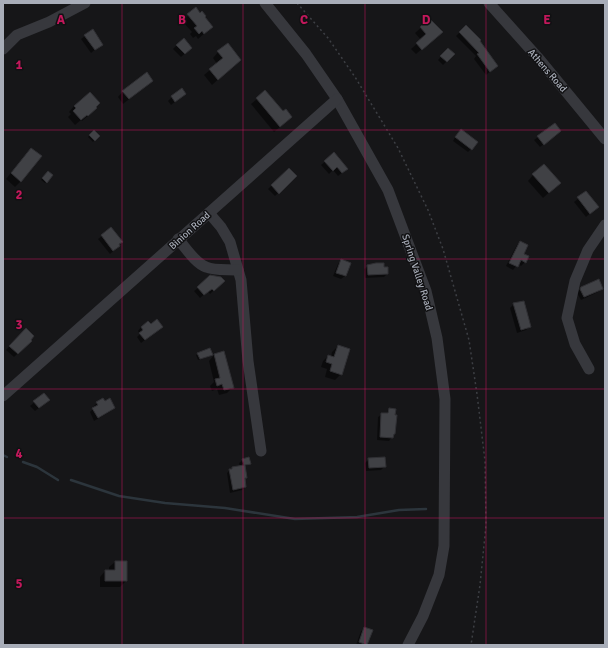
<svg xmlns="http://www.w3.org/2000/svg" width="608" height="648" font-family="Signika,sans-serif">
<style>
.shadow{fill:#0007}
.lines{fill:none;stroke-linecap:round;stroke-linejoin:round}
.stream{stroke:#2c353c;stroke-width:2.5}
.building{fill:#404145;stroke:#303034}
.path{stroke:#3d3f44;stroke-width:1.5;stroke-dasharray:2 3;stroke-linecap:butt}
.minor{stroke:#37383d;stroke-width:11}
.grid{fill:none;stroke:#c2185b;stroke-width:1;stroke-opacity:0.55}
.labels{text-anchor:middle;stroke-width:3;stroke-linejoin:round;paint-order:stroke}
.street-label{font-size:10px;fill:#a8adb8;stroke:#111113}
.grid-label{font-size:13px;text-anchor:middle;font-weight:bold;fill:#c2185b;stroke:#111113;stroke-width:3;stroke-linejoin:round;paint-order:stroke}
</style>
<rect width="100%" height="100%" fill="#161618"/>
<g class="shadow">
<path d="M196,9l8,8 2,15 -8,7 -2,-3 -3,2 -3,-4 2,-2 -10,-11z"/>
<path d="M425,24l11,13 -20,17 -5,-5 10,-9 -6,-7z"/>
<path d="M466,26l13,15 18,25 -11,9 -12,-16 2,-3 -20,-20z"/>
<path d="M85,36l17,8 -11,9 -10,-14z"/>
<path d="M177,45l14,3 -10,9 -8,-8z"/>
<path d="M448,49l6,5 -11,11 -5,-5z"/>
<path d="M218,52l16,13 -22,20 -8,-10 13,-11 -4,-6z"/>
<path d="M152,81l-29,23 -5,-7 5,-6z"/>
<path d="M265,92l18,20 3,10 -12,10 -23,-28z"/>
<path d="M185,94l-14,11 -3,-4 4,-4z"/>
<path d="M74,106l16,8 -8,7 -1,-1 -6,5 -7,-8 3,-3 -2,-2z"/>
<path d="M94,131l4,5 -5,6 -5,-5z"/>
<path d="M457,134l14,15 -3,3 -15,-11z"/>
<path d="M556,135l-16,12 -6,-7 4,-3z"/>
<path d="M26,154l-5,27 -6,6 -9,-8z"/>
<path d="M334,154l9,18 -5,4 -5,-6 -4,4 -8,-9z"/>
<path d="M289,169l7,7 -21,20 -7,-7z"/>
<path d="M48,172l4,4 -7,7 -4,-3z"/>
<path d="M533,175l21,13 -11,10 -15,-17z"/>
<path d="M586,192l8,18 -8,7 -12,-15z"/>
<path d="M102,236l16,9 1,1 -9,8 -12,-15z"/>
<path d="M520,242l5,20 -4,4 -3,-2 -5,6 -7,-4 11,-21z"/>
<path d="M341,260l8,3 -4,13 -4,3 -8,-3 5,-12z"/>
<path d="M368,266l19,8 -3,3 -19,1 -1,-9z"/>
<path d="M220,284l-10,10 -2,-3 -8,7 -6,-7 4,-3z"/>
<path d="M581,288h21l-4,4 -17,8 -4,-7z"/>
<path d="M514,304l16,22 -4,4 -9,3 -7,-25z"/>
<path d="M141,327l17,3 -17,13 -4,-6 3,-3 -2,-3z"/>
<path d="M26,329l5,12 -17,16 -8,-7z"/>
<path d="M338,346l3,28 -6,6 -10,-3 2,-8 -6,-2 2,-6 5,-5 3,1 1,-5z"/>
<path d="M198,354l12,2 -12,4 -2,-5z"/>
<path d="M214,355l18,33 -5,5 -8,2 -2,-6 -5,2 -2,-5 4,-4 -5,-21z"/>
<path d="M44,394l1,9 -10,8 -5,-5z"/>
<path d="M104,402l10,5 -3,4 -17,10 -4,-9 4,-4 -1,-1 4,-4z"/>
<path d="M389,409l3,28 -3,4 -12,-1 1,-23 4,-3h4z"/>
<path d="M369,459l16,7 -4,4 -15,1 -1,-8z"/>
<path d="M243,460l7,3 -6,4 2,10 -2,3 1,7 -3,3 -12,3 -3,-20 5,-5 8,-1 -1,-4z"/>
<path d="M115,562h11v19l-6,6h-20v-10l5,-6h4v-4z"/>
<path d="M365,628l7,2 -6,15h-10l5,-14z"/>
</g>
<g class="lines">
<g class="stream">
<path d="M3,455l4,2"/>
<path d="M23,462l14,5 21,13"/>
<path d="M71,480l48,16 46,7 60,5 70,11 62,-2 42,-7 27,-1"/>
</g>
</g>
<g class="building">
<path d="M196,7l4,6 2,-2 4,5 -1,1 8,10 -9,7 -2,-3 -3,3 -5,-6 3,-2 -10,-12z"/>
<path d="M431,20l12,12 -21,18 -6,-7 10,-9 -6,-7 5,-5 2,2z"/>
<path d="M466,25l15,15 -1,1 18,25 -8,6 -13,-18 2,-1 -20,-21z"/>
<path d="M93,29l10,16 -8,5 -11,-15z"/>
<path d="M184,38l8,10 -7,6 -9,-9z"/>
<path d="M228,43l13,17 -23,20 -9,-11 14,-11 -6,-7z"/>
<path d="M448,48l7,6 -8,8 -7,-6z"/>
<path d="M147,72l6,9 -24,18 -7,-8z"/>
<path d="M182,88l4,6 -11,8 -4,-6z"/>
<path d="M265,90l18,21 3,-2 6,8 -12,10 -24,-29z"/>
<path d="M90,92l10,11 -4,4 1,1 -9,8 -1,-1 -6,5 -8,-9 3,-3 -2,-2z"/>
<path d="M555,123l6,8 -17,14 -7,-9z"/>
<path d="M461,129l17,13 -6,8 -17,-13z"/>
<path d="M94,130l6,6 -5,5 -6,-6z"/>
<path d="M31,148l11,8 -21,26 -10,-9z"/>
<path d="M334,152l14,17 -6,4 -5,-6 -4,4 -9,-10z"/>
<path d="M544,164l17,19 -12,10 -17,-19z"/>
<path d="M289,168l8,8 -18,18 -8,-9z"/>
<path d="M48,171l5,4 -6,8 -5,-5z"/>
<path d="M586,191l13,16 -9,7 -13,-17z"/>
<path d="M111,227l12,15 -4,2 1,2 -7,5 -12,-16z"/>
<path d="M520,241l8,4 -4,9 5,2 -3,7 -5,-3 -3,7 -9,-4z"/>
<path d="M341,259l10,4 -5,13 -10,-3z"/>
<path d="M376,263h8v4h4v7l-20,1 -1,-10z"/>
<path d="M210,275l11,2 4,4 -11,10 -2,-2 -8,6 -7,-8z"/>
<path d="M599,279l4,10 -19,8 -4,-8 1,-2z"/>
<path d="M524,301l7,26 -10,3 -8,-27z"/>
<path d="M157,319l6,8 -18,13 -6,-7 4,-3 -2,-3 7,-6 3,3z"/>
<path d="M26,328l8,8 -3,4 1,1 -14,13 -9,-8z"/>
<path d="M338,345l12,4 -8,26 -12,-4 2,-7 -6,-2 2,-7 6,2z"/>
<path d="M210,348l3,7 -13,4 -3,-6z"/>
<path d="M224,351l10,37 -10,2 -2,-6 -5,2 -2,-7 5,-1 -6,-24z"/>
<path d="M44,393l6,7 -11,8 -6,-7z"/>
<path d="M103,398l2,3 5,-3 5,10 -17,10 -6,-10 6,-3 -2,-3z"/>
<path d="M389,408l7,1 -1,6h2l-2,19h-1l-1,4 -13,-1 1,-24h7z"/>
<path d="M249,457l2,7 -6,1 2,13h-2l1,9 -13,3 -4,-21h3v-2l12,-2 -2,-6z"/>
<path d="M385,457l1,10 -17,1 -1,-10z"/>
<path d="M115,561h12v20h-22v-11h10z"/>
<path d="M364,627l9,3 -6,15 -8,-3z"/>
</g>
<g class="lines">
<path class="path" d="M297,3l31,35 27,39 43,71 30,62 15,39 26,91 8,54 8,67 1,64 -6,60 -9,60"/>
<g class="minor">
<path d="M265,3l41,51 31,45 51,91 38,101 11,47 8,61 -1,147 -5,29 -16,41 -15,29"/>
<path d="M489,3l51,57 65,79"/>
<path d="M3,49l14,-14 32,-13 36,-19"/>
<path d="M209,213l12,14 9,15 11,38 7,81 13,90"/>
<path d="M178,239c8,9 17,24 28,28 9,4 22,2 32,3"/>
<path d="M589,369l-14,-25 -8,-26 8,-37 13,-31 17,-25"/>
<path d="M3,396l334,-297"/>
</g>
</g>
<path class="grid" d="M122,3v642M243,3v642M365,3v642M486,3v642M3,130h602M3,259h602M3,389h602M3,518h602"/>
<g class="labels">
<g class="street-label">
<text transform="translate(548 70) rotate(49)" y="4">Athens Road</text>
<text transform="translate(189 230) rotate(-42)" y="4">Binion Road</text>
<text transform="translate(418 272) rotate(72)" y="4">Spring Valley Road</text>
</g>
</g>
<g class="grid-label">
<text x="61" y="24">A</text>
<text x="182" y="24">B</text>
<text x="304" y="24">C</text>
<text x="426" y="24">D</text>
<text x="547" y="24">E</text>
<text x="19" y="69">1</text>
<text x="19" y="199">2</text>
<text x="19" y="329">3</text>
<text x="19" y="458">4</text>
<text x="19" y="588">5</text>
</g>
<rect width="608" height="648" fill="none" stroke="#a8adb8" stroke-width="8"/>
</svg>
